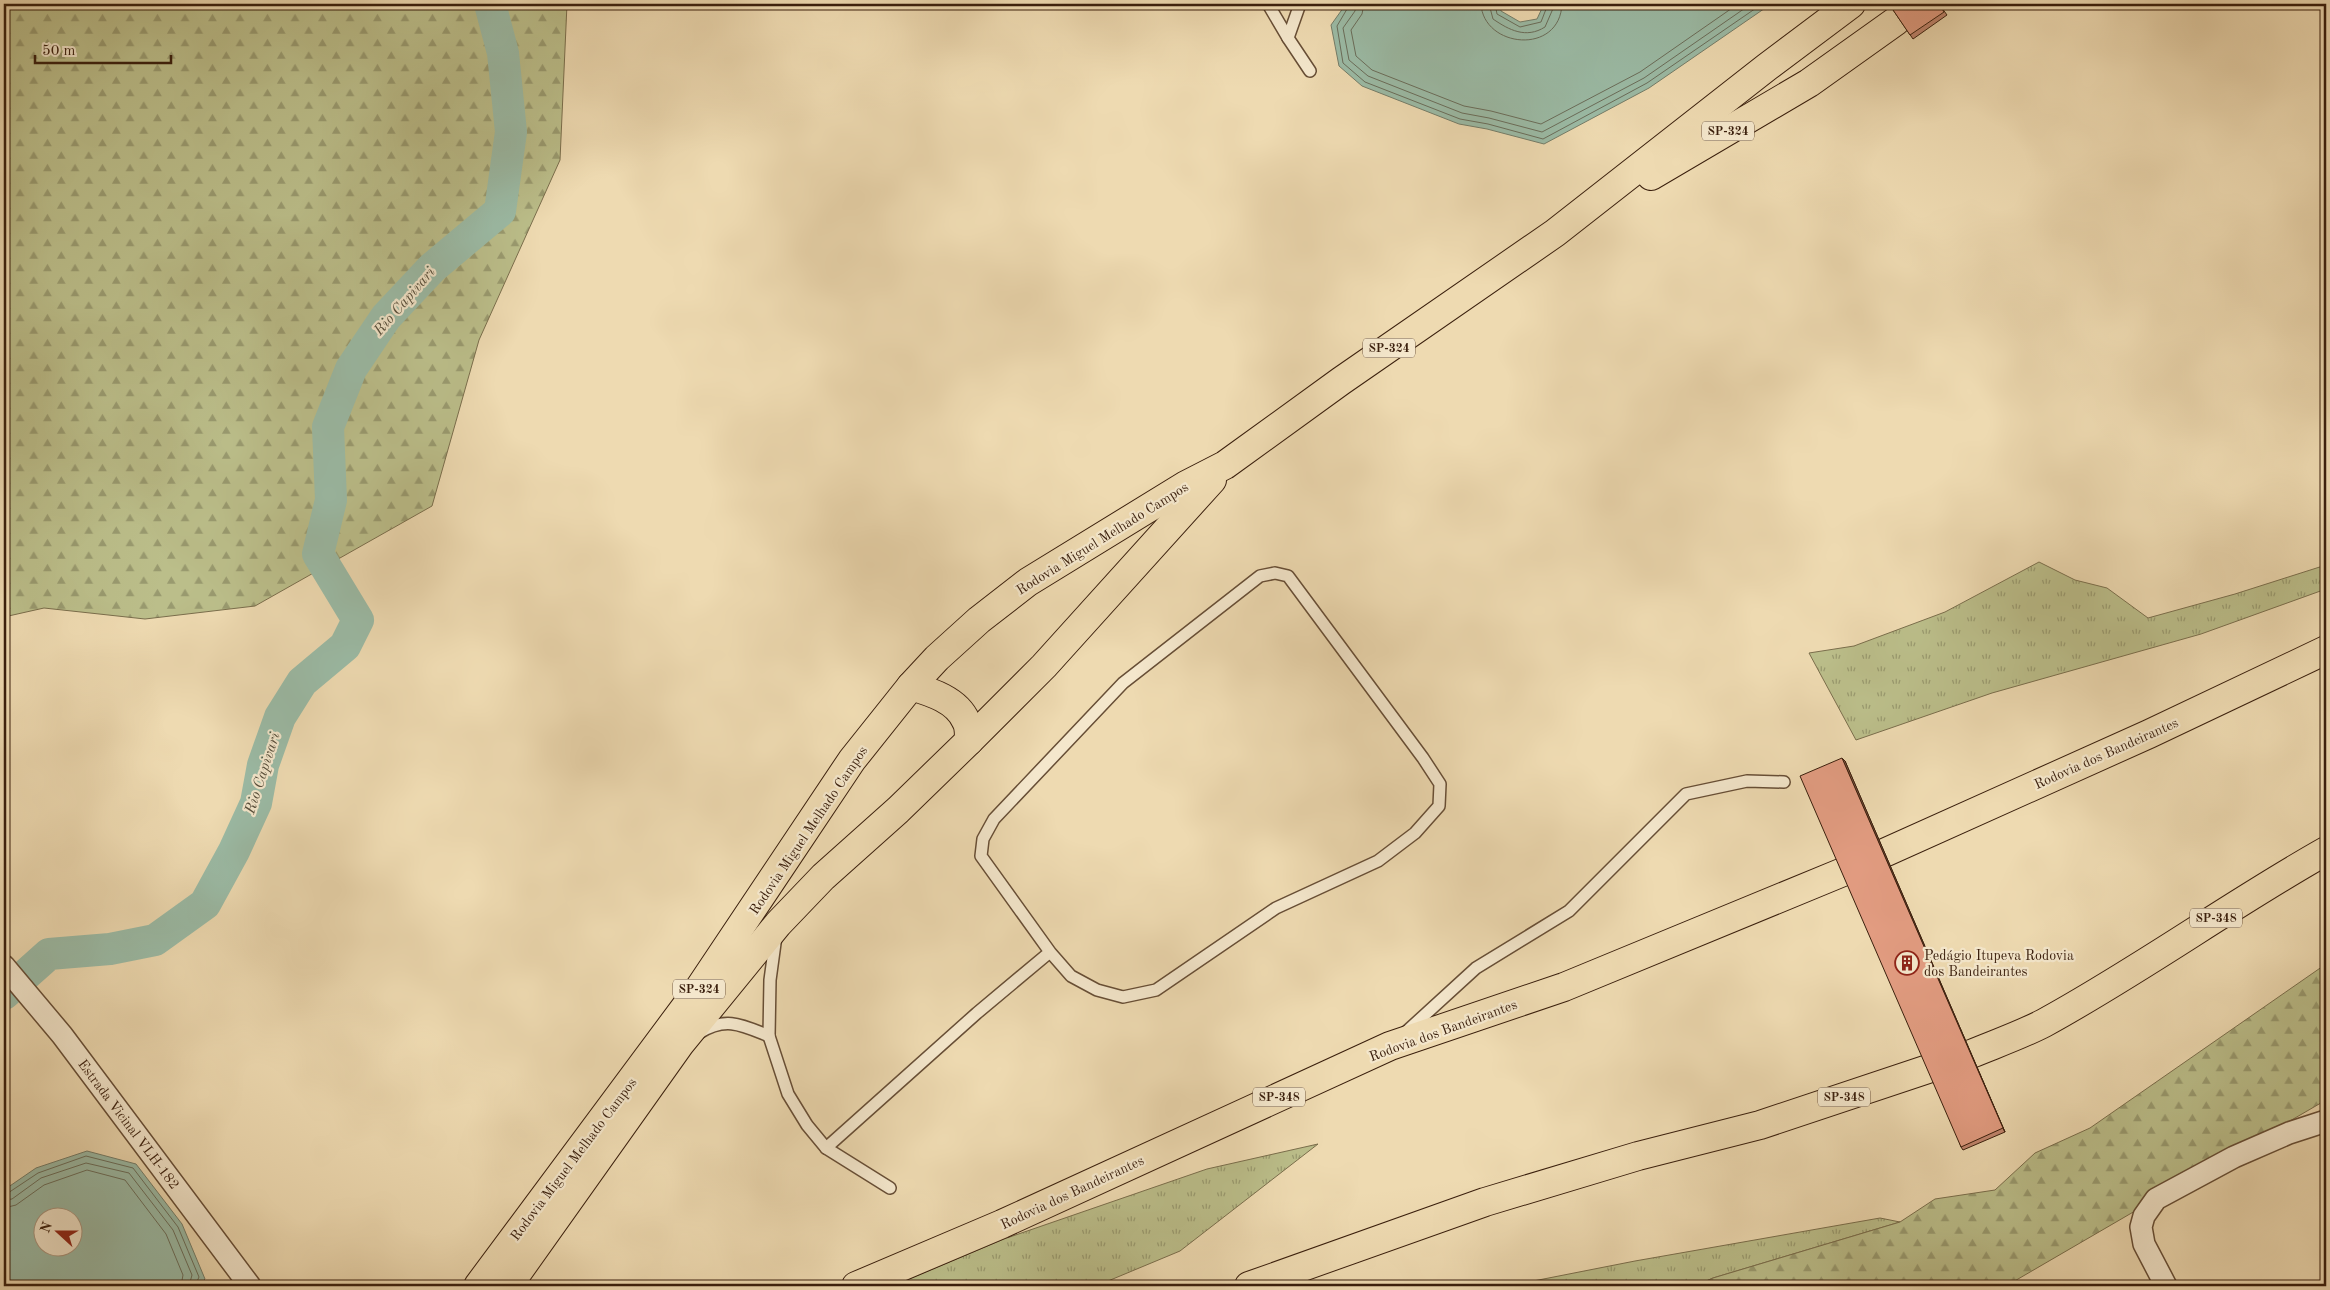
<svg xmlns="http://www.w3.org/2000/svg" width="2330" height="1290" font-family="'Old Standard TT',serif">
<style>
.grass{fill:url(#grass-tufts);stroke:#7a6e4c}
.forest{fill:url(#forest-firs);stroke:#7a6e4c}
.water{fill:#9bbba6;stroke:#747d69;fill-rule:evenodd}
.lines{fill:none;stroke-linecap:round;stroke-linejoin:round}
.shore{stroke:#6a6d5a;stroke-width:1}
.river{stroke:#9bbba6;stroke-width:32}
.service-casing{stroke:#674e36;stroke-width:14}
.minor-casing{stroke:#674e36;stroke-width:24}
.trunk-casing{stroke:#3a1f0d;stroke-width:30}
.motorway-casing{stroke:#3a1f0d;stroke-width:30}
.service{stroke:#f4e7cc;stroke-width:11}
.minor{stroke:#f4e7cc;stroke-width:21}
.trunk{stroke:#eedab1;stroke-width:28}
.motorway{stroke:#eedab1;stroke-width:28}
.wall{fill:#c2866f;stroke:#3a1f0d}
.shaded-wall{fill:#9e6d5a;stroke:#3a1f0d}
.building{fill:#e29c81;stroke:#3a1f0d}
.labels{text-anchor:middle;stroke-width:4.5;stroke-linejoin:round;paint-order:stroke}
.shield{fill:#f4e7cc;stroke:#725b46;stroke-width:1}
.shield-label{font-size:12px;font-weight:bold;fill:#3a1f0d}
.street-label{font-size:14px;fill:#3a1f0d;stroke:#f4e7cc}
.poi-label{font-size:14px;fill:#3a1f0d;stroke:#f4e7cc;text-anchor:start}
.water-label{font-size:15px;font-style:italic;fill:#574e3b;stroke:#f4e7cc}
</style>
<defs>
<pattern id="grass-tufts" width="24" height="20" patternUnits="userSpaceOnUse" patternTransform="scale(1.25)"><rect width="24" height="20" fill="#bbbe8a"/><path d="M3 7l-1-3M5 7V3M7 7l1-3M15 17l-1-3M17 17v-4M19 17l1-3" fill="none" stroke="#999a6f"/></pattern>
<pattern id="forest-firs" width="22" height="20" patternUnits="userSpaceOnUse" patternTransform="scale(1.25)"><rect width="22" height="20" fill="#bbbe8a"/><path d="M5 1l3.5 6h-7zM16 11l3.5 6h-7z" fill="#999a6f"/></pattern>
</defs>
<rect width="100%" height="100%" fill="#eedab1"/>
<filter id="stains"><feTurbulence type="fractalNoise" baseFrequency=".004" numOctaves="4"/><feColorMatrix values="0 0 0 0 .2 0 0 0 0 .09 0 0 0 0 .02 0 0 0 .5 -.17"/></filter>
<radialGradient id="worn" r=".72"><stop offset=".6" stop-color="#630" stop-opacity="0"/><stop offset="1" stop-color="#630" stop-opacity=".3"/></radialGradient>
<g class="grass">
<path d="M2039,562l36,18 32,8 41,30 87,-24 91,-29v24l-125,45 -209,59 -136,47 -47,-87 45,-7 91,-34z"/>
<path d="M1318,1144l-138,107 -84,35h-204l112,-47 203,-70z"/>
<path d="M1880,1218l20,4 -187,56 -18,8h-187l127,-25z"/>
</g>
<g class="forest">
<path d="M4,4h563l-7,156 -81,180 -47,166 -177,100 -110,13 -101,-11 -40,9z"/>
<path d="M2326,964v136l-320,186h-311l18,-8 187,-56 35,-23 60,-9 40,-37 55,-25z"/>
</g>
<g class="water">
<path d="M1346,4h154l1,7 19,11 17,-3 7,-15h227l-122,84 -105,56 -57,-15 -28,-5 -97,-38 -23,-20 -8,-41z"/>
<path d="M87,1151l49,13 46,60 23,55 -7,7h-194v-96l32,-22zM42,1218h30v30h-30z"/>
</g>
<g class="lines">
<g class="shore">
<path d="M1350,4l-13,22 6,37 22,19 95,37 28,5 55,15 104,-56 115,-79"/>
<path d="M1356,4l-1,7 -12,17 6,32 19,16 94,37 27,5 53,14 102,-54 107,-74"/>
<path d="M1364,4l-2,10 -11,16 5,26 16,14 92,36 27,5 50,13 99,-52 98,-68"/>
<path d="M1481,4c2,44 79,52 81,0"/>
<path d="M1489,4l4,15c16,11 33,20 52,8l10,-23"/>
<path d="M1495,4l2,10 23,13 21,-5 7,-18"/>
<path d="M4,1194l4,-1 30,-20 48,-17 47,12 45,59 21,50 -4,9"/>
<path d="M4,1200l8,-1 29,-21 45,-15 43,10 44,57 19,45 -3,11"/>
<path d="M4,1208l12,-3 28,-20 43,-15 38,10 41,54 17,41 -2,11"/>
</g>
<path class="river" d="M4,994l45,-40 61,-5 45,-9 50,-36 29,-53 22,-48 7,-38 17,-48 22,-35 43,-36 13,-26 -40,-66 13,-54 -3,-73 23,-58 35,-52 46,-49 68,-57 11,-79 -8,-79 -13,-49"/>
<g class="service-casing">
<g id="service">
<path d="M1268,4l20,34"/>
<path d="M1300,4l-12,34 22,33"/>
<path d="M776,936l-6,44 -1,56 19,58 19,31 19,23 64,40"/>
<path d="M1406,1032l70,-64 93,-57 117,-117 61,-13 37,1"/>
<path d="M699,1033c27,-17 43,-8 70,3"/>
<path d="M826,1148l151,-135 73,-61 -69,-96 2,-17 11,-20 129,-136 137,-107 15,-3 13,3 135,182 17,26 -1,22 -24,27 -37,28 -102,47 -120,82 -33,7 -26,-7 -26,-14 -21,-24"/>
</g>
</g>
<g class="minor-casing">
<g id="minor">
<path d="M4,966l58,69 188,251"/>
<path d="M2166,1286l-22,-42 -3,-17 3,-11 12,-17 78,-42 55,-24 37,-12"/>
</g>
</g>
<g class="trunk-casing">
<g id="trunk">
<path d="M1651,176l158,-93 87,-62"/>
<path d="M911,686c20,6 46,14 55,35 3,5 3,14 3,20"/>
<path d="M478,1286l220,-296 154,-230 59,-74 26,-28 42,-38 49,-38 158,-97 39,-20 116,-84 214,-148 212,-166 84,-63"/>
<path d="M508,1286l172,-242 98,-120 45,-47 75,-67 71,-69 75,-75 168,-186"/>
</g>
</g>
<g class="motorway-casing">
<g id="motorway">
<path d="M1884,853l265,-119 177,-84"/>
<path d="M1971,1054c24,-10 50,-19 73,-31 97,-53 186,-118 282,-172"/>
<path d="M856,1286l146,-62 388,-178 174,-59 279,-115"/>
<path d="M1249,1286l236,-84 153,-46 122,-31 168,-56"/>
</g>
</g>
<use href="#service" class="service"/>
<use href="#minor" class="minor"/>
<use href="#trunk" class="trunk"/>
<use href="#motorway" class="motorway"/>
</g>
<g class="wall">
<path d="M1889,4h50l8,11 -34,24z"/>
<path d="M1845,761l160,371 -42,18 -2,-3z"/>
</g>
<path class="shaded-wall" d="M1842,758l3,3 160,371 -2,-4z"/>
<g class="building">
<path d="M1889,4h50l5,8 -34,23z"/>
<path d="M1842,758l161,370 -42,19 -161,-371z"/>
</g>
<defs>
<g id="building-ring" transform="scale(1.25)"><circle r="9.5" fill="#f4e7cc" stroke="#8f2418" stroke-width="1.5"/><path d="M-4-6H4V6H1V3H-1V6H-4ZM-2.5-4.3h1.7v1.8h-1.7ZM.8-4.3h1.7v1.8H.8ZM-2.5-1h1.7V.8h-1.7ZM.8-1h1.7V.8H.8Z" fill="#8f2418"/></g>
</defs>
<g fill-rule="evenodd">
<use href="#building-ring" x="1907" y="963"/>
</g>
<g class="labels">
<g class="shield">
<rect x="1702" y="121.5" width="52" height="19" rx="4"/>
<rect x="1363" y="338.5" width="52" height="19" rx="4"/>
<rect x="2190" y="908.5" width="52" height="19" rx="4"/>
<rect x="673" y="979.5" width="52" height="19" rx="4"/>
<rect x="1253" y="1087.5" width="52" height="19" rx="4"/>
<rect x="1818" y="1087.5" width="52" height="19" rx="4"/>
</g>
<g class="shield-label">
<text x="1728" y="135">SP-324</text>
<text x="1389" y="352">SP-324</text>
<text x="2216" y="922">SP-348</text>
<text x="699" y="993">SP-324</text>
<text x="1279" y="1101">SP-348</text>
<text x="1844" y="1101">SP-348</text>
</g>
<g class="street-label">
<text transform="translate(1102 538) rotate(-32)" y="5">Rodovia Miguel Melhado Campos</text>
<text transform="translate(2106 753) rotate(-24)" y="5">Rodovia dos Bandeirantes</text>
<text transform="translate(808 830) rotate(-56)" y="5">Rodovia Miguel Melhado Campos</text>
<text transform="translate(1443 1030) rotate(-20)" y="5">Rodovia dos Bandeirantes</text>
<text transform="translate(129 1124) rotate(53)" y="5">Estrada Vicinal VLH-182</text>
<text transform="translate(573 1159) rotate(-53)" y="5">Rodovia Miguel Melhado Campos</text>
<text transform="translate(1072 1192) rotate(-25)" y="5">Rodovia dos Bandeirantes</text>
</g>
<g class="poi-label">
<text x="1924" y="960">Pedágio Itupeva Rodovia<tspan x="1924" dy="16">dos Bandeirantes</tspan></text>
</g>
<g class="water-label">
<text transform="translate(404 301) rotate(-49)" y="5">Rio Capivari</text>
<text transform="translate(262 773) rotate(-72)" y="5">Rio Capivari</text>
</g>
</g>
<rect width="2330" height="1290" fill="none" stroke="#eedab1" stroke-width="20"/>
<rect x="5" y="5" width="2320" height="1280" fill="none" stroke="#3a1f0d" stroke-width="2.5"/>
<rect x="10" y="10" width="2310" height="1270" fill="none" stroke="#3a1f0d"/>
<g transform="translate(58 1232) rotate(291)"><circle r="24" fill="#f4e7cc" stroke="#aa9780"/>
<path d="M0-4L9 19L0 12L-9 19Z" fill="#8f2418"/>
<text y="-8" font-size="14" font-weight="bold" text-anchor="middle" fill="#3a1f0d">N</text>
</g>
<path d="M35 55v8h136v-8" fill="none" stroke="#3a1f0d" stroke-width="2.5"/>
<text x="42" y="55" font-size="15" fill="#3a1f0d" stroke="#f4e7cc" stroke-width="4" paint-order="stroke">50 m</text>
<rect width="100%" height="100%" filter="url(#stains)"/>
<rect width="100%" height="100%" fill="url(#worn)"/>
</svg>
